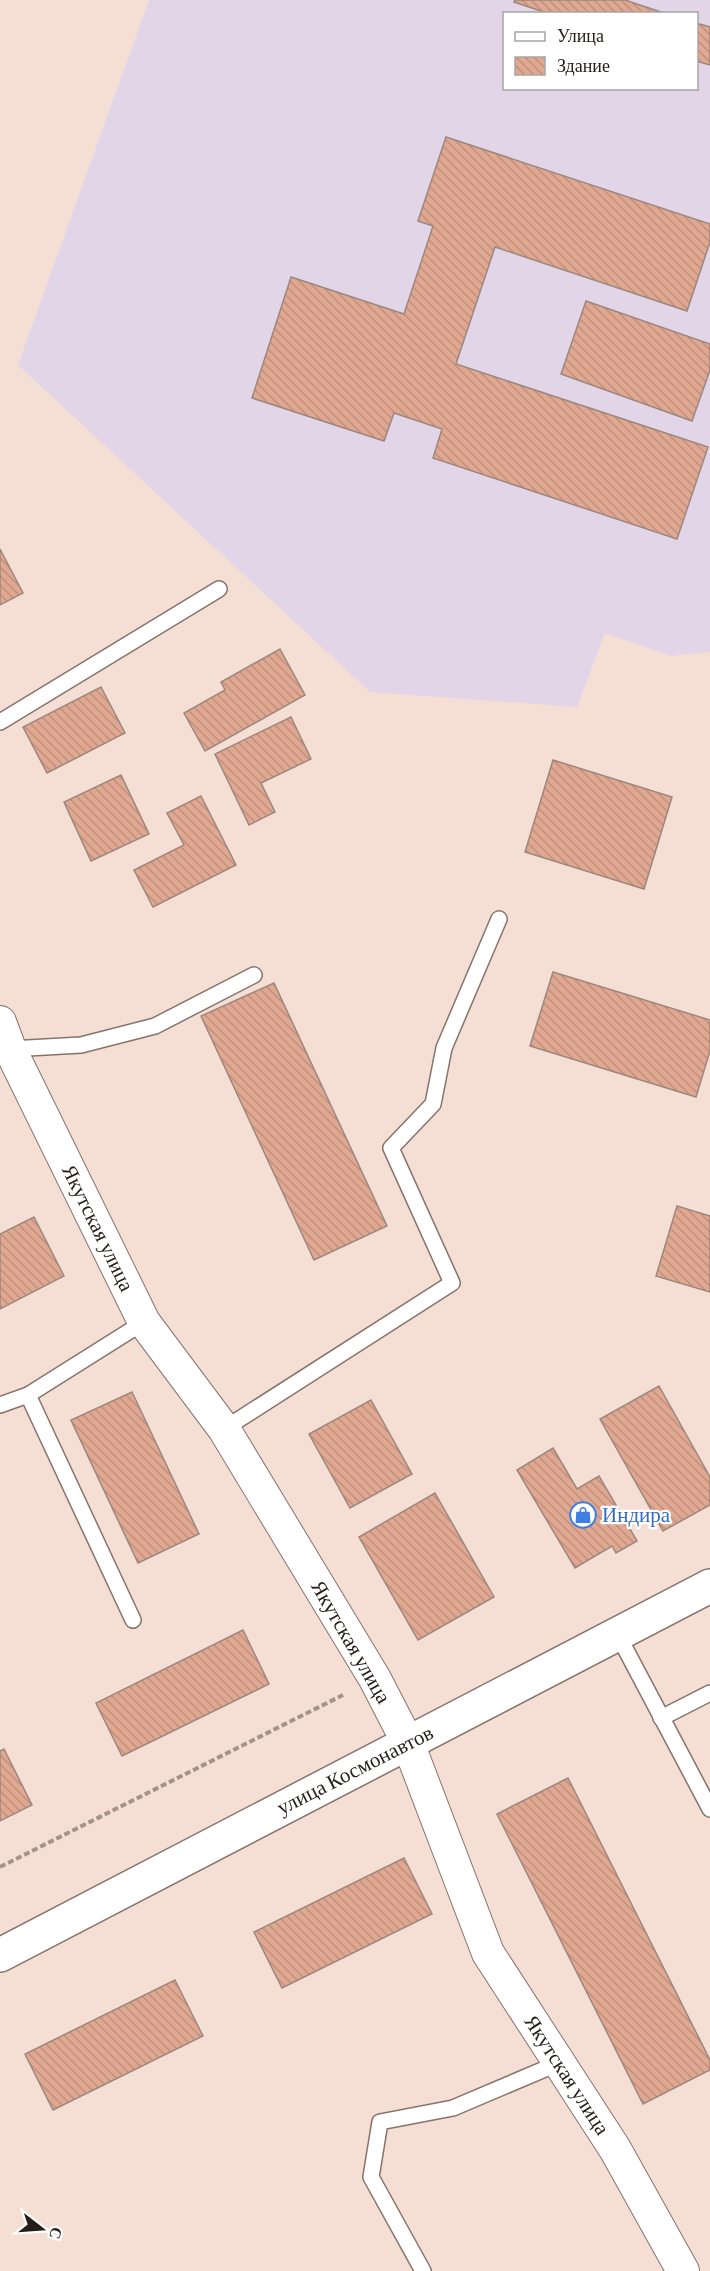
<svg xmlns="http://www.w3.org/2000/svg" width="710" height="2271" font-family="'Crimson Pro',serif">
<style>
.education{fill:#e2d5e8;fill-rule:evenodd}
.building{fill:url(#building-back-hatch);stroke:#9c877f;stroke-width:1.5}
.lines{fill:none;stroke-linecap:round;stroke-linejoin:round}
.lane-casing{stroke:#87736b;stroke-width:18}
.street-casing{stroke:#87736b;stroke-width:34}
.secondary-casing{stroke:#87736b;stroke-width:36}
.path{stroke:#a3938b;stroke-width:4;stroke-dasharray:6 3;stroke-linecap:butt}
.lane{stroke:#fff;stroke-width:15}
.street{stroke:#fff;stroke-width:32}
.secondary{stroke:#fff;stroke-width:33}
.labels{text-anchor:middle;stroke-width:4.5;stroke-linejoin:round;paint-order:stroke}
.street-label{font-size:21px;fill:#251d19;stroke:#fff}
.shop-label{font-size:21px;fill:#366cbe;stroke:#fff;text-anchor:start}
</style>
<defs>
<pattern id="building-back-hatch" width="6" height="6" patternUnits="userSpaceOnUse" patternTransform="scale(1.5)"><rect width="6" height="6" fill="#e1a891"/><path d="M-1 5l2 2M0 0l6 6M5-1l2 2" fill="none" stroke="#c1907c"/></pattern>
</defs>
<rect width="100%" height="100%" fill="#f5dfd5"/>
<path class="education" d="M149,0h561v652l-39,4 -66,-23 -28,74 -207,-15 -352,-327zM504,14h192v74h-192z"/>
<g class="building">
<path d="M515,0h110l42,14h-117l-36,-12z"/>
<path d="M696,23l14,4v38l-14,-4z"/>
<path d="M446,137l264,87v18l-23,69 -192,-64 -39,117 252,83 -31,92 -244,-81 9,-29 -48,-16 -10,28 -132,-43 39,-121 113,37 29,-88 -15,-5z"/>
<path d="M586,301l124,43v26l-18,51 -131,-47z"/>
<path d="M0,549l23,44 -23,12z"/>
<path d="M280,649l25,46 -100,56 -21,-38 41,-23 -4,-8z"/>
<path d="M101,687l24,46 -78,40 -24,-46z"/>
<path d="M291,717l20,42 -50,24 14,29 -26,13 -34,-71z"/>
<path d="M553,760l119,37 -28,92 -119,-37z"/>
<path d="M121,775l28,59 -58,27 -27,-59z"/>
<path d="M201,796l35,69 -83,42 -19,-37 50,-25 -17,-32z"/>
<path d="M553,972l157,48v31l-14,46 -166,-51z"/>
<path d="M274,983l113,243 -73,34 -113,-244z"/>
<path d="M677,1206l33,10v76l-54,-16z"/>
<path d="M34,1217l30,59 -64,33v-75z"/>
<path d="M659,1386l51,91v28l-47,26 -63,-112z"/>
<path d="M132,1392l67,142 -61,29 -67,-143z"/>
<path d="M371,1400l41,74 -62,34 -41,-74z"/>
<path d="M553,1448l24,41 22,-13 38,65 -21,12 -4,-7 -37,22 -58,-98z"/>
<path d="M435,1493l59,104 -76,43 -59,-103z"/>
<path d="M243,1630l26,54 -147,72 -26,-53z"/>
<path d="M4,1749l28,56 -32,16v-70z"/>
<path d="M568,1778l142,282v10l-67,34 -146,-290z"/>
<path d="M404,1858l28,56 -150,74 -28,-56z"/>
<path d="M175,1980l28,56 -150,74 -28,-56z"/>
</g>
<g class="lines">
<g class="lane-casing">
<g id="lane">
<path d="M0,722l219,-133"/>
<path d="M10,1049l71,-4 74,-19 99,-51"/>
<path d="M28,1395l105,225"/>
<path d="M0,1405l28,-10 116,-73"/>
<path d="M224,1429l228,-146 -61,-135 42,-44 11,-56 55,-129"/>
<path d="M618,1635l92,174"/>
<path d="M661,1718l49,-25"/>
<path d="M423,2271l-52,-94 9,-55 73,-14 106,-45"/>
</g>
</g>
<g class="street-casing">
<path id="street" d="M0,1022l10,27 134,273 80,107 151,250 33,64 80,210 127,196 68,122"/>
</g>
<g class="secondary-casing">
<path id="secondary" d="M0,1955l710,-369"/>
</g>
<path class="path" d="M0,1867l343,-172"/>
<use href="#lane" class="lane"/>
<use href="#street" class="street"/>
<use href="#secondary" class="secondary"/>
</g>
<defs>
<g id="shop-ring" transform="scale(1.35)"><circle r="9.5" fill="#fff" stroke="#3f7fe0" stroke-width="1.5"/><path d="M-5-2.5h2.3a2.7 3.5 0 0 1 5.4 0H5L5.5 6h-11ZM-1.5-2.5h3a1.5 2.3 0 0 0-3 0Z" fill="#3f7fe0"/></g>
</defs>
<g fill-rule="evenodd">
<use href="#shop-ring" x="583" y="1515"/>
</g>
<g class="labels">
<g class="street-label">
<text transform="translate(98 1228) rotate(64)" y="7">Якутская улица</text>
<text transform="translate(351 1642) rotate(60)" y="7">Якутская улица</text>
<text transform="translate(355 1770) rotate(-27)" y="7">улица Космонавтов</text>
<text transform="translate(567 2075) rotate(57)" y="7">Якутская улица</text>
</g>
<g class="shop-label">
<text x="602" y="1522">Индира</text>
</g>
</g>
<rect x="503" y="12" width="195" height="78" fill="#ffffff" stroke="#a8a5a3" stroke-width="1.5"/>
<rect x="515" y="32" width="30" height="9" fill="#ffffff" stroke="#a8a5a3" stroke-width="1.5"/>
<text x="557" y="42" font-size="18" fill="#251d19">Улица</text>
<rect x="515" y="57" width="30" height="18" fill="url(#building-back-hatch)" stroke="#a8a5a3" stroke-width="1.5"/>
<text x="557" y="72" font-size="18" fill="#251d19">Здание</text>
<g transform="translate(42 2229) rotate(107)" stroke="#ffffff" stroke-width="4.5" paint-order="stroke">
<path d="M0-4.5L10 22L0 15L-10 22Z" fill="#251d19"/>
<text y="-9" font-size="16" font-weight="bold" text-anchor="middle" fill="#251d19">С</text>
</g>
</svg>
